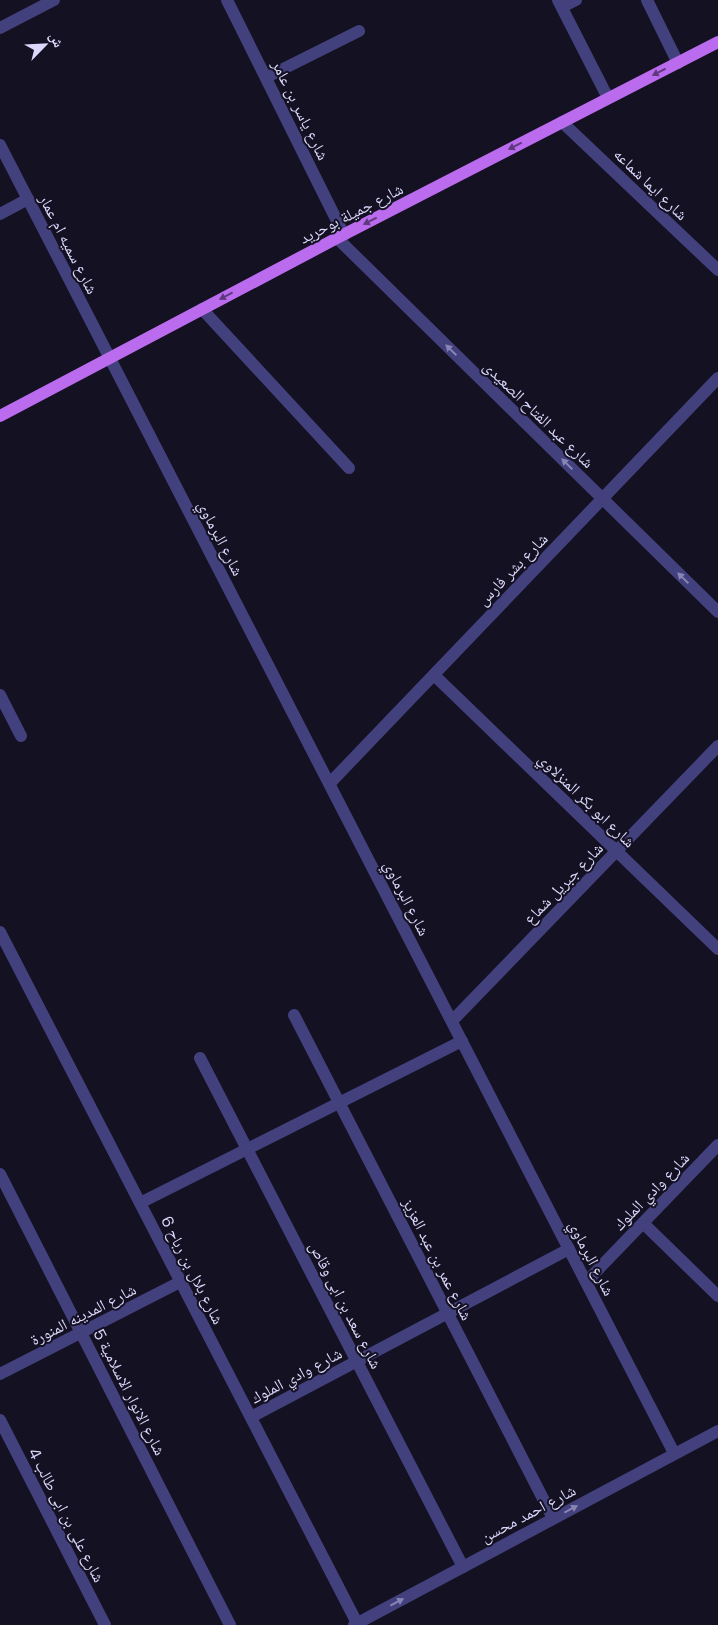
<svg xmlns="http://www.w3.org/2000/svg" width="718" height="1625" font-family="'Space Grotesk','Noto Naskh Arabic',sans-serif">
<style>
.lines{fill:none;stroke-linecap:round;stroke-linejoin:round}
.lane{stroke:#43417d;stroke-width:12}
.street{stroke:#43417d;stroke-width:12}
.primary{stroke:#bb6bee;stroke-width:12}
.oneway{fill:#5f397e}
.oneway2{fill:#8785b6}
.labels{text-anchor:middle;stroke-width:4;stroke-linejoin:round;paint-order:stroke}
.street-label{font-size:16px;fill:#dbd8fb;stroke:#141123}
</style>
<rect width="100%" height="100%" fill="#141123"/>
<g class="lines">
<g class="lane">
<path d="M647,0l31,63"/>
<path d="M562,7l14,-7"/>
</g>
<g class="street">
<path d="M227,0l117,235"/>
<path d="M558,0l50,98"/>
<path d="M0,28l54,-28"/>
<path d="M267,77l92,-46"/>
<path d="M562,122l156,148"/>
<path d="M0,145l674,1308"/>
<path d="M0,214l28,-15"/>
<path d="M337,238l381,374"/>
<path d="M202,309l147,159"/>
<path d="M434,675l284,274"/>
<path d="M0,695l21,41"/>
<path d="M330,783l388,-405"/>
<path d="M0,932l357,691"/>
<path d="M294,1015l259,503"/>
<path d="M452,1021l266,-275"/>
<path d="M200,1058l263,509"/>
<path d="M0,1174l230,451"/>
<path d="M140,1203l322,-162"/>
<path d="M643,1223l75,73"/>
<path d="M586,1282l132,-137"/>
<path d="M0,1374l180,-92"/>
<path d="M251,1417l318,-168"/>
<path d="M0,1420l105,205"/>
<path d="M354,1625l364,-194"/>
</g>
<path class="primary" d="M0,416l337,-178 381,-196"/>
</g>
<defs><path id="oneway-solid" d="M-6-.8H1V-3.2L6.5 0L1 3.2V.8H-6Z" transform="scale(1.25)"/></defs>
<g class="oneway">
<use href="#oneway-solid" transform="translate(659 72) rotate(153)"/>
<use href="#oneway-solid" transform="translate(515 146) rotate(153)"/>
<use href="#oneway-solid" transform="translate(370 221) rotate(153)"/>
<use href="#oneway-solid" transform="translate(226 296) rotate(152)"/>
</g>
<g class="oneway2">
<use href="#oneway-solid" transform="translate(451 350) rotate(-136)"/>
<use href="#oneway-solid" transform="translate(567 464) rotate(-136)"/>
<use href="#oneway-solid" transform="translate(683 578) rotate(-136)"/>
<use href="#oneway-solid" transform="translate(571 1509) rotate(-28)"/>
<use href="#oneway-solid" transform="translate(397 1602) rotate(-28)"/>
</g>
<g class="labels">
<g class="street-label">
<text transform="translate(301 110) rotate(64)" y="6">شارع ياسر بن عامر</text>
<text transform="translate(651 184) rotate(44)" y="6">شارع ايما شماعه</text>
<text transform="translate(351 213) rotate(-27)" y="6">شارع جميلة بوحريد</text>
<text transform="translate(69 244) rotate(63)" y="6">شارع سميه ام عمار</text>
<text transform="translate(539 414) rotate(44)" y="6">شارع عبد الفتاح الصعيدى</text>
<text transform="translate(221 538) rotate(63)" y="6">شارع البرماوي</text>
<text transform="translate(512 569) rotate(-46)" y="6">شارع بشر فارس</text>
<text transform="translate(587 800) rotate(44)" y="6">شارع ابو بكر المنزلاوي</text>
<text transform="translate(563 883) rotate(-46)" y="6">شارع جبريل شماع</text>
<text transform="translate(407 898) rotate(63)" y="6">شارع البرماوي</text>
<text transform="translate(651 1191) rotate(-46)" y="6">شارع وادي الملوك</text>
<text transform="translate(592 1258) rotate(63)" y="6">شارع البرماوي</text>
<text transform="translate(438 1259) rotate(63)" y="6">شارع عمر بن عبد العزيز</text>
<text transform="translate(193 1270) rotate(63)" y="6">شارع بلال بن رباح 6</text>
<text transform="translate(346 1305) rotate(63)" y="6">شارع سعد بن ابى وقاص</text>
<text transform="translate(83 1314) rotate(-27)" y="6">شارع المدينه المنورة</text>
<text transform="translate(296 1375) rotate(-28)" y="6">شارع وادي الملوك</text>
<text transform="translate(130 1392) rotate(63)" y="6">شارع الانوار الاسلامية 5</text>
<text transform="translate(528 1513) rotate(-28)" y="6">شارع احمد محسن</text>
<text transform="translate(67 1515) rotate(63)" y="6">شارع على بن ابى طالب 4</text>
</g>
</g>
<g transform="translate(45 45) rotate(66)" stroke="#141123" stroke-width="4" paint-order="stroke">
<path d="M0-4L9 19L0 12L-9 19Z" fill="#dbd8fb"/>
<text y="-8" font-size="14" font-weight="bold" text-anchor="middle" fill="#dbd8fb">ش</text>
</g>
</svg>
